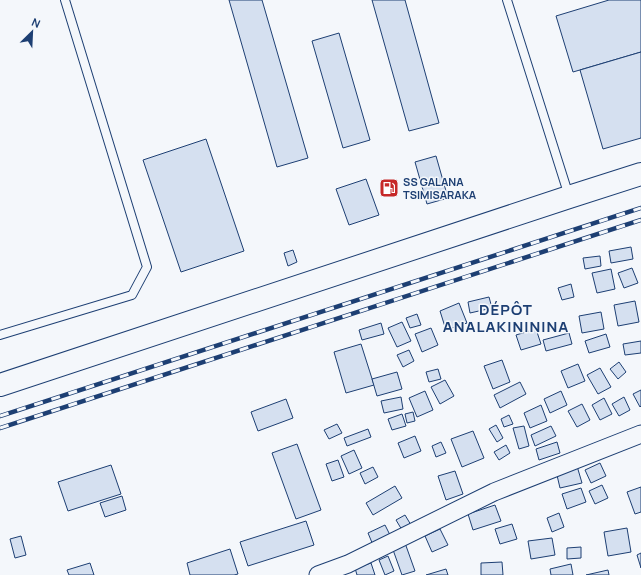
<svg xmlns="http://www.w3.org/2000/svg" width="641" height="575" font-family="Manrope,sans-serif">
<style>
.building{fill:#d5e0f0;stroke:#1d3f73}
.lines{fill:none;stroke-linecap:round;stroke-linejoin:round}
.lane-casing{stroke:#1d3f73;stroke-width:10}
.street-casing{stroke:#1d3f73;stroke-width:19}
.primary-casing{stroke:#1d3f73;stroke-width:24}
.lane{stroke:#f4f7fb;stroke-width:8}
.street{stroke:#f4f7fb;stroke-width:17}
.primary{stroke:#f4f7fb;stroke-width:22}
.rail-casing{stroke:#1d3f73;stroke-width:4.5}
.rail{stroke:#f4f7fb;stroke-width:3;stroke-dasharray:9;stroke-linecap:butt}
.labels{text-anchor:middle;stroke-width:3;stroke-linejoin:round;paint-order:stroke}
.poi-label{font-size:11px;font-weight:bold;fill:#1d3f73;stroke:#f4f7fb;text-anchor:start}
.district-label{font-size:15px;font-weight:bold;letter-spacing:1px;fill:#1d3f73;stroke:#f4f7fb}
</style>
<rect width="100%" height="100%" fill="#f4f7fb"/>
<g class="building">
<path d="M229,0h33l46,158 -31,9z"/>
<path d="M372,0h33l34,123 -30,8z"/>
<path d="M609,0h32v52l-68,20 -17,-56z"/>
<path d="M339,33l31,107 -27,8 -31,-107z"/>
<path d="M641,52v86l-38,11 -23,-79z"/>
<path d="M206,139l38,112 -63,21 -38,-112z"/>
<path d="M436,156l12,42 -21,6 -12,-42z"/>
<path d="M366,179l13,36 -30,10 -13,-36z"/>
<path d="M631,247l2,12 -22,4 -2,-12z"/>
<path d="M293,250l4,12 -9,4 -4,-13z"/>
<path d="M600,256l1,10 -16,3 -2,-11z"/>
<path d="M632,268l6,15 -14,5 -6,-15z"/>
<path d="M611,269l4,20 -18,4 -5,-20z"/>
<path d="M571,284l3,13 -12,3 -4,-12z"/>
<path d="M489,297l3,11 -22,5 -2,-11z"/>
<path d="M635,301l4,21 -21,4 -4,-21z"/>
<path d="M459,303l8,20 -21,7 -6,-19z"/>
<path d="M601,312l3,17 -22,4 -3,-17z"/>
<path d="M417,314l4,11 -11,3 -4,-10z"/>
<path d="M402,322l9,19 -14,6 -9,-19z"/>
<path d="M381,323l3,11 -22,6 -3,-10z"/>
<path d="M431,328l7,17 -16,7 -7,-18z"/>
<path d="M536,329l5,15 -20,6 -5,-15z"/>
<path d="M569,333l3,11 -26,7 -3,-11z"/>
<path d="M606,334l4,13 -21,6 -4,-12z"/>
<path d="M641,341v12l-16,2 -2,-11z"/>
<path d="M361,344l13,41 -28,8 -12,-41z"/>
<path d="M409,350l5,11 -11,6 -6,-12z"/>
<path d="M502,360l8,22 -17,7 -9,-23z"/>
<path d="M619,362l7,10 -8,7 -8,-10z"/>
<path d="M578,364l7,17 -17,7 -7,-17z"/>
<path d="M600,368l11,19 -13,7 -11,-19z"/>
<path d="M438,369l3,10 -12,3 -3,-10z"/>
<path d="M397,372l5,17 -25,7 -5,-17z"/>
<path d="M445,380l9,16 -14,8 -9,-17z"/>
<path d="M520,382l6,12 -26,14 -6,-13z"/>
<path d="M641,390v16l-1,1 -7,-13z"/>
<path d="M425,391l8,19 -16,7 -8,-19z"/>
<path d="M561,391l6,14 -17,8 -6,-14z"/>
<path d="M401,397l2,12 -19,4 -3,-12z"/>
<path d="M624,397l6,13 -11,6 -7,-12z"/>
<path d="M604,398l8,16 -12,6 -8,-15z"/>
<path d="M286,399l7,19 -35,13 -7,-19z"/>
<path d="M582,404l8,16 -13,7 -9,-16z"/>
<path d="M541,405l6,16 -17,7 -6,-15z"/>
<path d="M413,412l2,9 -8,2 -2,-9z"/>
<path d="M402,414l4,12 -14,4 -4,-11z"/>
<path d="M509,415l4,9 -9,3 -3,-8z"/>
<path d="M337,424l5,9 -13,6 -5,-9z"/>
<path d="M496,425l7,13 -6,4 -8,-13z"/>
<path d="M524,426l5,20 -10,3 -6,-21z"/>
<path d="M551,426l5,10 -21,10 -4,-11z"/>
<path d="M368,429l3,8 -24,9 -3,-8z"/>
<path d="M473,431l11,27 -22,9 -11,-28z"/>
<path d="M415,436l6,15 -17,7 -6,-15z"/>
<path d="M441,442l5,11 -10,4 -4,-11z"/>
<path d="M557,442l3,11 -21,7 -3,-11z"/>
<path d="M297,444l24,66 -25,9 -24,-66z"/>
<path d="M506,445l4,8 -11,7 -5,-8z"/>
<path d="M354,450l8,18 -13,6 -8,-18z"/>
<path d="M338,460l6,17 -12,4 -6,-17z"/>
<path d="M600,463l6,13 -15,7 -6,-13z"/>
<path d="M111,465l10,29 -53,17 -10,-29z"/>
<path d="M577,466l5,17 -22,5 -4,-17z"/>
<path d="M373,467l5,10 -13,7 -5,-11z"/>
<path d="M455,471l8,23 -17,6 -8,-24z"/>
<path d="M602,485l6,13 -13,6 -6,-13z"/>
<path d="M395,486l7,12 -29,17 -7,-12z"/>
<path d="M641,487v25l-6,2 -8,-22z"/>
<path d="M581,488l5,14 -19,7 -5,-15z"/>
<path d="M122,496l4,14 -21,7 -5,-14z"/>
<path d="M495,505l6,16 -28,9 -5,-16z"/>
<path d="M559,513l5,14 -12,5 -5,-14z"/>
<path d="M405,515l6,10 -9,5 -6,-10z"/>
<path d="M306,521l8,24 -66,21 -8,-24z"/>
<path d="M512,524l5,15 -17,5 -5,-15z"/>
<path d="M385,525l6,12 -18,8 -5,-12z"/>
<path d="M627,528l4,24 -23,4 -4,-24z"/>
<path d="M440,529l8,16 -16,7 -7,-16z"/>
<path d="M21,536l5,19 -11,3 -5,-19z"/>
<path d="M552,538l3,17 -24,4 -3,-18z"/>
<path d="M405,543l10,28 -13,4 -10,-28z"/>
<path d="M581,547v11l-14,1v-11z"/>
<path d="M230,549l8,25 -4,1h-44l-3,-12z"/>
<path d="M641,553v15l-4,-13z"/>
<path d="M388,556l6,15 -9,4 -6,-15z"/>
<path d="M502,562l1,13h-22v-12z"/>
<path d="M90,563l4,12h-25l-2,-5z"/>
<path d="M371,563l4,12h-18l-2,-7z"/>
<path d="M571,564l2,11h-22l-1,-6z"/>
<path d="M446,569l2,6h-22z"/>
<path d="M608,570l1,5h-23z"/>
</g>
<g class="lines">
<g class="lane-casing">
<g id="lane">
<path d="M507,0l62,196"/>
<path d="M0,335l132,-40 15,-28 -82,-267"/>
</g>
</g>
<g class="street-casing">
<path id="street" d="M318,575l30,-11 146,-72 147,-58"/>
</g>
<g class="primary-casing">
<path id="primary" d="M0,385l569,-188 72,-23"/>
</g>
<use href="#lane" class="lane"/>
<use href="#street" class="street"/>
<use href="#primary" class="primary"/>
<g class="rail-casing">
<g id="rail">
<path d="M0,416l641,-208"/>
<path d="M0,428l641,-208"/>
</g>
</g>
<use href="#rail" class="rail"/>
</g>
<defs>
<g id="fuel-square" transform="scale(1)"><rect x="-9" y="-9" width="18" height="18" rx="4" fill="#c62828" stroke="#f4f7fb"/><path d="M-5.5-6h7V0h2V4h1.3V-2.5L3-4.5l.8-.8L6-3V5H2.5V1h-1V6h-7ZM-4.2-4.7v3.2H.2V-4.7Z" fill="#fff"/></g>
</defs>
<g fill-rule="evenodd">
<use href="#fuel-square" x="389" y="188"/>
</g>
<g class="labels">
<g class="poi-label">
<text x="403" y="186">SS GALANA<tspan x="403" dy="13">TSIMISARAKA</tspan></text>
</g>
<g class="district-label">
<text x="506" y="315">DÉPÔT<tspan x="506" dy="17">ANALAKINININA</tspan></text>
</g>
</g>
<g transform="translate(32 32) rotate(24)" stroke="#f4f7fb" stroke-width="3" paint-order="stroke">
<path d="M0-3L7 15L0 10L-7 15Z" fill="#1d3f73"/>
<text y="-6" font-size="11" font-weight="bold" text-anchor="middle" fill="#1d3f73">N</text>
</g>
</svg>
